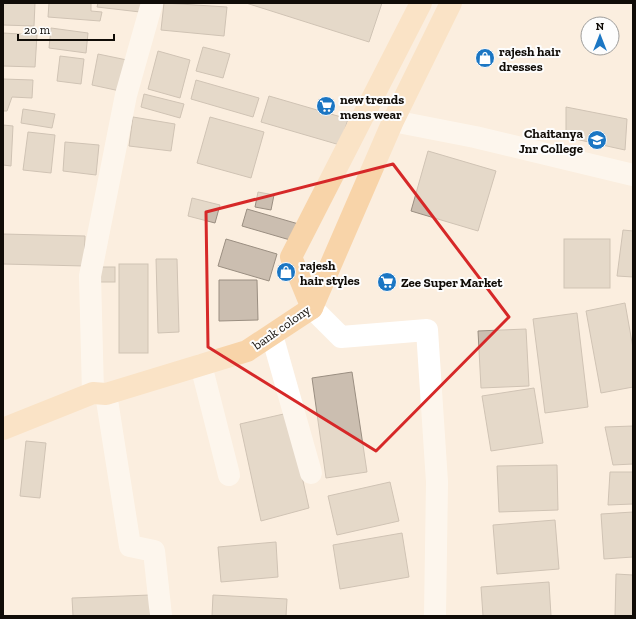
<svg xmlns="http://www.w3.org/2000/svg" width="636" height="619" font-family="'Zilla Slab',serif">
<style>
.building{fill:#cbbeb0;stroke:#9a8e81}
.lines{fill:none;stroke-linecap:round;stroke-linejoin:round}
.minor{stroke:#fff;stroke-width:22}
.major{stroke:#f8d4a9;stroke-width:22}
.marked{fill:none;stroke:#d62828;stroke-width:3;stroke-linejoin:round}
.labels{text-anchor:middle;stroke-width:4;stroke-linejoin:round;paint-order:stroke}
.poi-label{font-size:13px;font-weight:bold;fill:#100c07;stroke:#fdfdfd;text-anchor:start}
.street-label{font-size:13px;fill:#100c07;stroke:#fdfdfd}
</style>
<rect width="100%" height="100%" fill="#fbeedf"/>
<g class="building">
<path d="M3,3h32l-1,23 -31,-1z"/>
<path d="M49,3h42v8l11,1 -2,9 -52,-4z"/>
<path d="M98,3h43l-1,9 -43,-5z"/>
<path d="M164,3l63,4 -3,29 -63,-6z"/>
<path d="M246,3h136l-13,39z"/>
<path d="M51,28l37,5 -2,20 -37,-5z"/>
<path d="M3,33l34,2 -2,32 -32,-1z"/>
<path d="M203,47l27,7 -7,24 -27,-7z"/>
<path d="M158,51l32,9 -10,38 -32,-9z"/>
<path d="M98,54l29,6 -7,31 -28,-6z"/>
<path d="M60,56l24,3 -3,25 -24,-3z"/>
<path d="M3,79l30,1 -1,18 -20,-1 -5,14h-4z"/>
<path d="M196,80l63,18 -6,19 -62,-18z"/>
<path d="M144,94l40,10 -4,14 -39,-11z"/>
<path d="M269,96l79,23 -8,26 -79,-23z"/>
<path d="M566,107l61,12 -2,31 -59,-13z"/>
<path d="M23,109l32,5 -3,14 -31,-5z"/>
<path d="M133,117l42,7 -4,27 -42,-5z"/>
<path d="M210,117l54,15 -13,46 -54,-15z"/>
<path d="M3,125l10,1 -2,40 -8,-1z"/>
<path d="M28,132l27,3 -4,38 -28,-3z"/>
<path d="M65,142l34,3 -3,30 -33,-4z"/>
<path d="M428,151l68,20 -18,60 -67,-20z"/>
<path d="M258,192l16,3 -3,15 -16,-3z"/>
<path d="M192,198l28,7 -5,18 -27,-7z"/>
<path d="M247,209l55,16 -5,17 -55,-16z"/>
<path d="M623,230l10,1v46l-16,-1z"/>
<path d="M3,234l82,2 -1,30 -81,-2z"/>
<path d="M226,239l51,15 -8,27 -51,-15z"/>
<rect x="564" y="239" width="46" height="49"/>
<path d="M156,259h21l2,73 -21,1z"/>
<rect x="119" y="264" width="29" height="89"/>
<rect x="99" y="267" width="16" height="15"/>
<path d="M219,280h38l1,40 -39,1z"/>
<path d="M625,303l8,45v39l-32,6 -15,-82z"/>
<path d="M577,313l11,94 -43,6 -12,-94z"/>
<path d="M526,329l3,57 -48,2 -3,-57z"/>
<path d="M352,372l15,100 -41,6 -14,-100z"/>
<path d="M534,388l9,55 -52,8 -9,-55z"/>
<path d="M288,413l21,95 -48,13 -21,-97z"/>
<path d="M633,426v38l-20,1 -8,-38z"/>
<path d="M26,441l20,2 -6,55 -20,-2z"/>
<path d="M557,465l1,45 -59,2 -2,-46z"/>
<path d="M610,472h23v32l-25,1z"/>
<path d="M390,482l9,39 -62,14 -9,-39z"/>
<path d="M633,512v45l-29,2 -3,-45z"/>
<path d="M555,520l4,49 -62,5 -4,-49z"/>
<path d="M402,533l7,44 -69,12 -7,-44z"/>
<path d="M276,542l2,35 -57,5 -3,-35z"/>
<path d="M616,574l17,1v41h-18z"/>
<path d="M549,582l2,34h-68l-2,-29z"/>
<path d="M150,595v21h-77l-1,-18z"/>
<path d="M213,595l74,4 -1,17h-74z"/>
</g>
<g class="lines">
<g class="minor">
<path d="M393,121l82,16 158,38"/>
<path d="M312,308l29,29 86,-7 10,152 -2,134"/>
<path d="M272,335l39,138"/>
<path d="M201,365l28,110"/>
<path d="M93,393l-3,-117 36,-181 26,-92"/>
<path d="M106,394l24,152 24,5 7,65"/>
</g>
<g class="major">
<path d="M312,308l-21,-51 130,-254"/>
<path d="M3,429l90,-36 13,1 141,-43 65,-43 81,-187 58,-118"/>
</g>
</g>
<path d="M0 0H636V619H0ZM393,164l116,153 -133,134 -168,-104 -2,-135z" fill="#fbeedf" fill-opacity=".55" fill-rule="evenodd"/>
<path class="marked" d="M393,164l116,153 -133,134 -168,-104 -2,-135z"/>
<defs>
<g id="shop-disc" transform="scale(1)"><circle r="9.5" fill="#1b76c3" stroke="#fdfdfd"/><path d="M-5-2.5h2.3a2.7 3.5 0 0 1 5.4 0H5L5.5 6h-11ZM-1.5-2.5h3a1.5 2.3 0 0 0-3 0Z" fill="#fff"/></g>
<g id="supermarket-disc" transform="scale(1)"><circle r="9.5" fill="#1b76c3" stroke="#fdfdfd"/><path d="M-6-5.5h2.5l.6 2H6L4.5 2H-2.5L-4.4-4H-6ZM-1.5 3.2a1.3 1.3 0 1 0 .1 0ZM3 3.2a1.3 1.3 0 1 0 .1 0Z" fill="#fff"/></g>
<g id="university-disc" transform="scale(1)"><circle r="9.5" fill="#1b76c3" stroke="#fdfdfd"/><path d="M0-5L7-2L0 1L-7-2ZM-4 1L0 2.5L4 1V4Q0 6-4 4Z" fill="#fff"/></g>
</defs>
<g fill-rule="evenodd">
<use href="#shop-disc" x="485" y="58"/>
<use href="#supermarket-disc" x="326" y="106"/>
<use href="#university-disc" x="597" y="140"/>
<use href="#shop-disc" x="286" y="272"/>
<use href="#supermarket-disc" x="387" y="282"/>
</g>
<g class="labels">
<g class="poi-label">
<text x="499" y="56">rajesh hair<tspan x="499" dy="15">dresses</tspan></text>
<text x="340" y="104">new trends<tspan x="340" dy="15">mens wear</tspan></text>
<text x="583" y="138" text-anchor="end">Chaitanya<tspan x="583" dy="15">Jnr College</tspan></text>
<text x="300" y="270">rajesh<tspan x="300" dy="15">hair styles</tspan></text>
<text x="401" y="287">Zee Super Market</text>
</g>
<g class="street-label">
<text transform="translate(281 327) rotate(-35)" y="5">bank colony</text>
</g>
</g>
<rect width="636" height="619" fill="none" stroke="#100c07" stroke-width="8"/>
<g transform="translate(600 36)"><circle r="19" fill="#fdfdfd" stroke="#9e9d9b"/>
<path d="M0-3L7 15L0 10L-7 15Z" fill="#1b76c3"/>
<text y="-6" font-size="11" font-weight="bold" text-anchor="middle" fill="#100c07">N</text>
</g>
<path d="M18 34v6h96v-6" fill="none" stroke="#100c07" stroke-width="2"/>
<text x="24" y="34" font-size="12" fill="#100c07" stroke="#fdfdfd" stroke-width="3" paint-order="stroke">20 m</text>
</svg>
